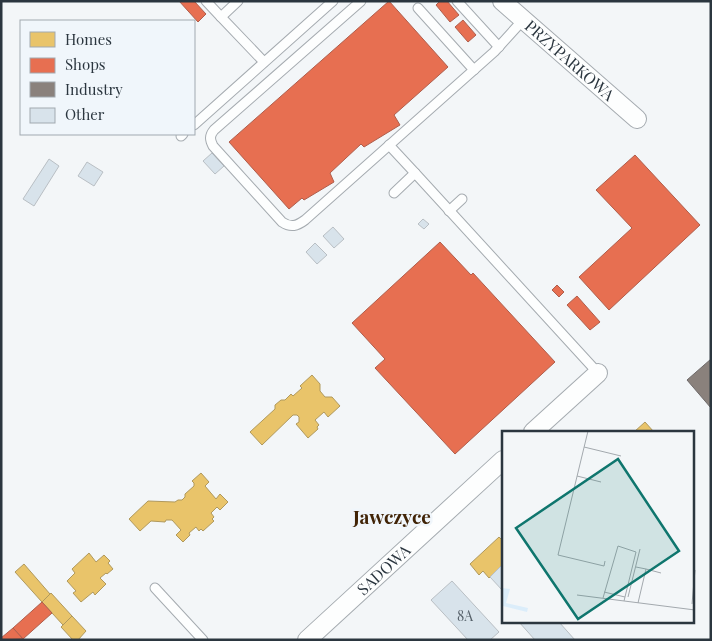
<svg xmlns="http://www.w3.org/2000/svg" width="712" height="641" font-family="'Playfair Display',serif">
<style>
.homes{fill:#e9c46a;stroke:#b0995d}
.shops{fill:#e76f51;stroke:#af5e4c}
.industry{fill:#8a817c;stroke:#6e6a6a}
.building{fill:#d8e3eb;stroke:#b9bfc4}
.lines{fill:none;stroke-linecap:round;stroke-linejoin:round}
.service-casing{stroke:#a5abb0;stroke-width:11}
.minor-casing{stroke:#a5abb0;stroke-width:20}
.service{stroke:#fdfefe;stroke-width:9}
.minor{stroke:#fdfefe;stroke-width:18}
.labels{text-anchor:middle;stroke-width:5;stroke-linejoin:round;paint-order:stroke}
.number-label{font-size:14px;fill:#56616a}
.street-label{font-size:16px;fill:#2b363f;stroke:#f0f6fb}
.quarter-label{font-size:19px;font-weight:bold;fill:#412407;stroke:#f0f6fb}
.inset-road{fill:none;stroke:#a3a9ae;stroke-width:1}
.view{fill:#0f766e;fill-opacity:0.15;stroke:#0f766e;stroke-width:2.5}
.inset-edge{fill:none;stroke:#2b363f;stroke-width:2.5}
</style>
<rect width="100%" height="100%" fill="#f3f6f8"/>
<g class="homes">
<path d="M312,375l8,9v7l5,6h7l8,9 -12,11 -4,-5 -9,8 4,5 -2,2 1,2 -10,9 -12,-14 3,-2v-5l-2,-2h-4l-31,30 -12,-13 25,-23v-4l6,-5h4l6,-6 2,2 9,-8 -2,-2z"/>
<path d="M645,422l9,10h-20z"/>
<path d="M201,473l8,9 -4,4 11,13 4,-5 8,8 -8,8 -3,-3 -6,6 3,4 -2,2 2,2 -11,10 -2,-2 -2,2 -3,-4 -7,6 1,2 -7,7 -7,-7 5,-5 -9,-10h-6l-1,2 -14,-1 -11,10 -11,-12 19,-18 27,1 3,-2h4l3,-3v-3l9,-8v-3l-2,-2z"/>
<path d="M499,537l4,4v23l-14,14 -6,-7 -4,4 -9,-11z"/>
<path d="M89,553l7,9 8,-7 6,6 -2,2 5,6 -6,5 -1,-1 -6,5 6,6 -11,11 -2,-3 -12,10 -8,-9 3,-2 -9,-10 8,-8 -3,-4z"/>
<path d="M24,564l26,30 -8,8 -27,-30z"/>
<path d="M51,593l21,23 -9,9 -21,-23z"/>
<path d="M72,616l14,15 -8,9h-5l-12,-13z"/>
</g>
<g class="shops">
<path d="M179,1h15l12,13 -8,8z"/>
<path d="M389,1l59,66 -54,48 6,10 -36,22 -3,-3 -31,29 4,9 -30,18 -2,-2 -13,11 -60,-67z"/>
<path d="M440,1h7l12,14 -9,7 -14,-17z"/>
<path d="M463,20l13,15 -8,7 -13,-15z"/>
<path d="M635,155l65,70 -91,85 -30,-33 53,-49 -36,-38z"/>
<path d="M440,242l31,33 2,-2 82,89 -100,92 -80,-86 10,-9 -33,-36z"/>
<path d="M557,285l7,7 -5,5 -7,-7z"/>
<path d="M577,296l23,26 -10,8 -23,-25z"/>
<path d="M42,602l10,11 -29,26 -10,-11z"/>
<path d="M13,628l10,11 -22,1v-2z"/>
</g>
<path class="industry" d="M711,359v49l-24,-28z"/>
<g class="building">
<path d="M212,153l12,13 -9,8 -12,-13z"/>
<path d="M49,159l10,7 -25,40 -11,-7z"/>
<path d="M87,162l16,10 -9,14 -16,-10z"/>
<path d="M423,219l6,5 -5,5 -6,-5z"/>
<path d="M333,227l11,12 -10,9 -11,-12z"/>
<path d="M315,243l12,12 -10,9 -11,-12z"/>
<path d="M503,564v27l-13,-14z"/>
<path d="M452,581l47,51 -9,8h-22l-37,-40z"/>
<path d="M519,622h40l16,18h-40z"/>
</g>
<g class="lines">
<g class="service-casing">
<g id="service">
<path d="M206,1l15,16"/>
<path d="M238,1l-17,16 43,45"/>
<path d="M361,1l-147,129c-5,6 -4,10 -1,16l69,76c9,6 15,4 23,-2l189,-168 29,-32"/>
<path d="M457,1l42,46"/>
<path d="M418,8l56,62"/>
<path d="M194,125l139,-124"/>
<path d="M181,136l2,-2"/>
<path d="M389,145l26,28"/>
<path d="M394,193l21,-20 183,200"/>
<path d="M449,211l13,-12"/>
<path d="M155,588l48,52"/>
</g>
</g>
<g class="minor-casing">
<g id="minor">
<path id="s1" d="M502,1l135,118"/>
<path d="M533,432l65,-59"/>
<path id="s2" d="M307,640l196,-180"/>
</g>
</g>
<use href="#service" class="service"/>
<use href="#minor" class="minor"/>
</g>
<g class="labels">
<g class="number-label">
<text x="465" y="621">8A</text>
</g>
<g class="street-label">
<text dy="6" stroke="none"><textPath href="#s1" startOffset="90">PRZYPARKOWA</textPath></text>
<text dy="6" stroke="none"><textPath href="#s2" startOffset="104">SADOWA</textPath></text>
</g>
<g class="quarter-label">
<text x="392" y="524">Jawczyce</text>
</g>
</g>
<g transform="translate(502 431)">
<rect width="192" height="192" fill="#f3f6f8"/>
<path d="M0,157l8,1 -4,14 22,5 -1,4 -24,-6 -1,5z" fill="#dbedfa"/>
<path class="inset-road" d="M86,0l-30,124 46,11 1,-5M82,16l37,9M75,45l24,6M134,136l10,2 -8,34M144,138l15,4M102,161l21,5M75,164l118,15M126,166l12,-48M101,167l15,-52 18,6 -12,49M190,173l3,-34"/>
<path class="view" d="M116,28l61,92 -101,68 -62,-91z"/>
<rect width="192" height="192" class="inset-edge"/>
</g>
<rect width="712" height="641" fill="none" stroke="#2b363f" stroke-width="5"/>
<rect x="20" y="20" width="175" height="115" fill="#f0f6fb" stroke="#a1a9b0"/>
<rect x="30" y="32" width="25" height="15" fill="#e9c46a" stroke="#a1a9b0"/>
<text x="65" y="45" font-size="15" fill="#2b363f">Homes</text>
<rect x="30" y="58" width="25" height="15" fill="#e76f51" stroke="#a1a9b0"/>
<text x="65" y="70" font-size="15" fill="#2b363f">Shops</text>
<rect x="30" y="82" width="25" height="15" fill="#8a817c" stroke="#a1a9b0"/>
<text x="65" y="95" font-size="15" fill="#2b363f">Industry</text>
<rect x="30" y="108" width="25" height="15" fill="#d8e3eb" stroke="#a1a9b0"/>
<text x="65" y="120" font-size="15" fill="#2b363f">Other</text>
</svg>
